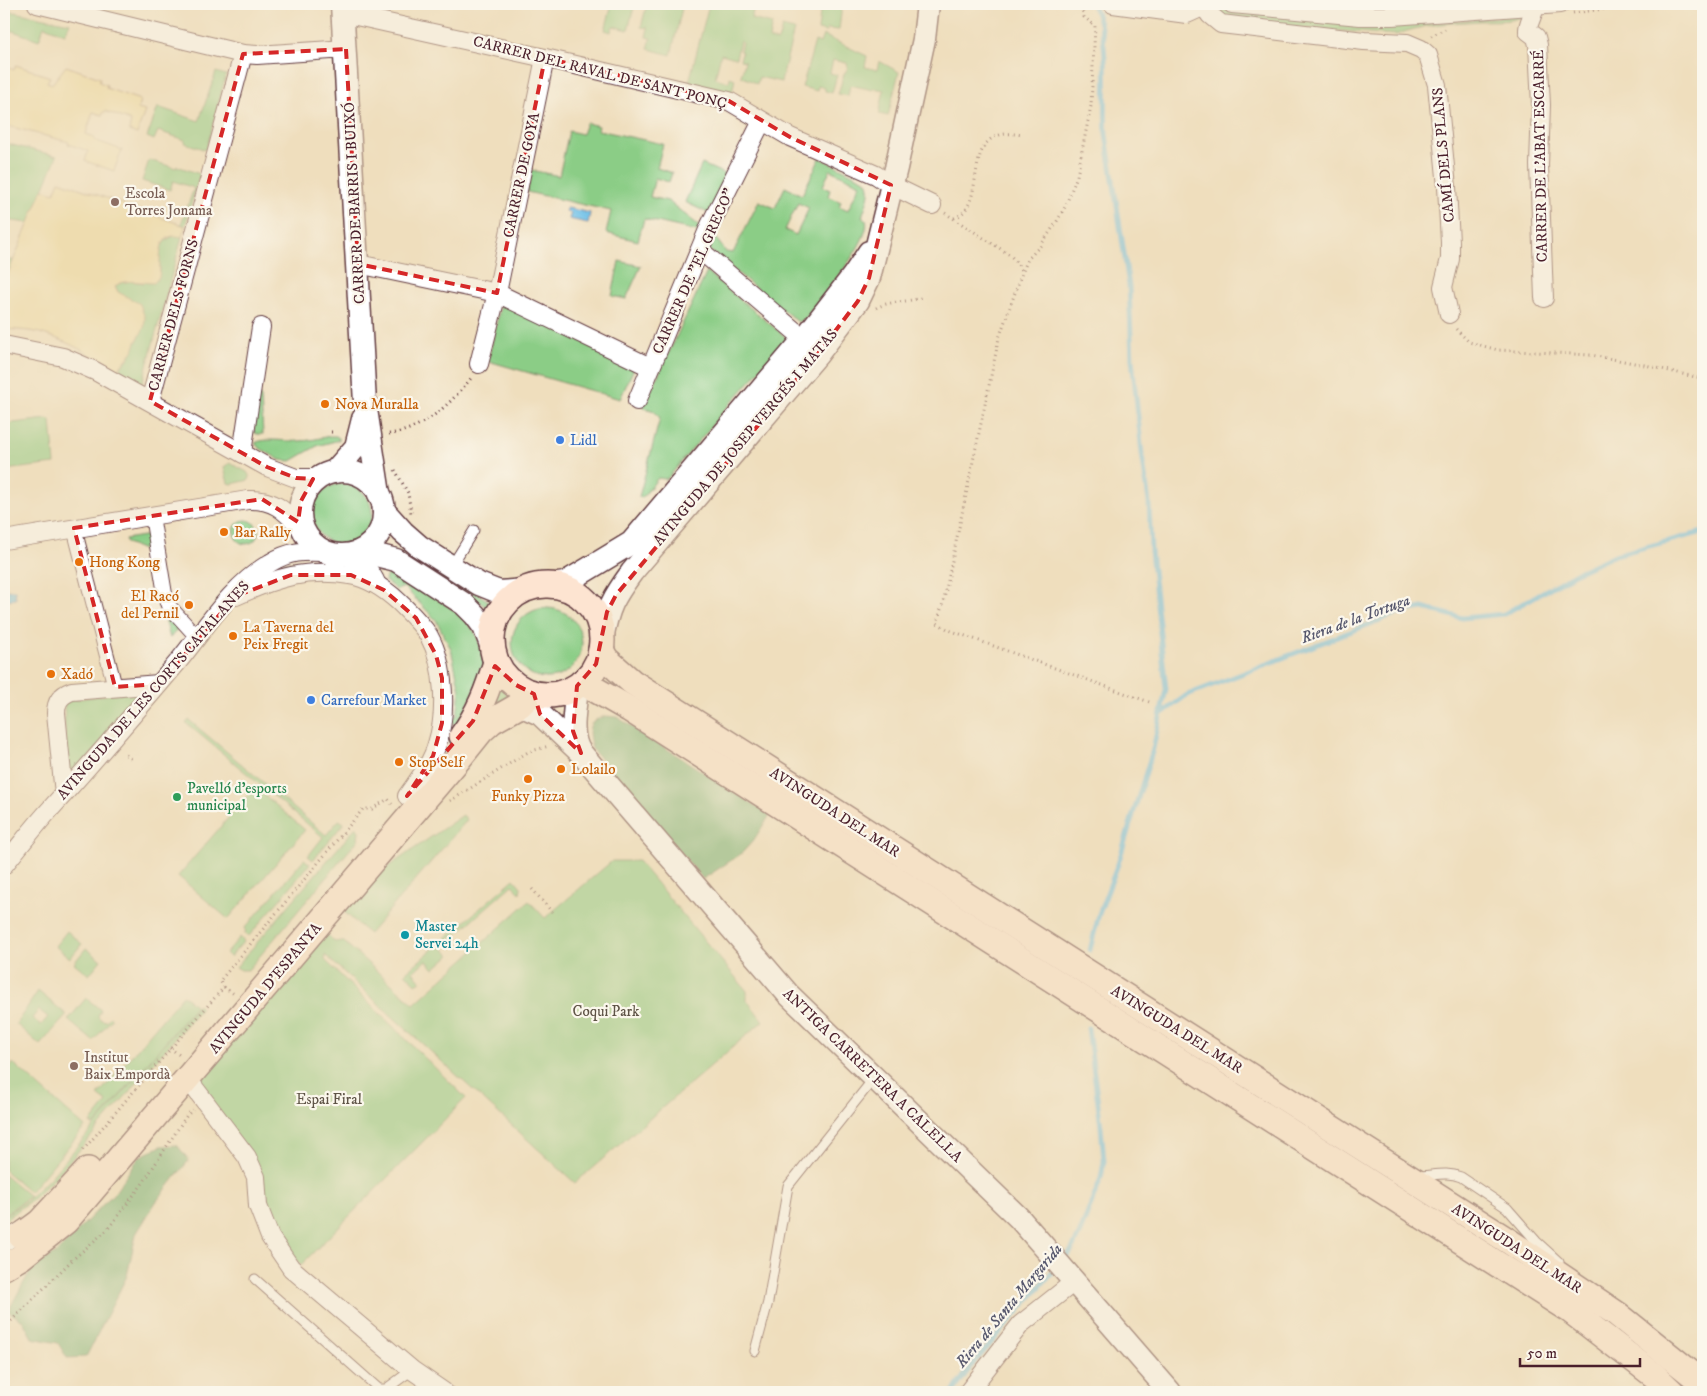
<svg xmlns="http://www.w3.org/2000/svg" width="1707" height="1396" font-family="'IM FELL DW Pica',serif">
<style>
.green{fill:#8bcd86;stroke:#6a7658;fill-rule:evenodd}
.forest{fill:#70b073;stroke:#5d684f}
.sand{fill:#eeda9e;stroke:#9c7c64}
.water{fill:#6cbfe8;stroke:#5b6f8a}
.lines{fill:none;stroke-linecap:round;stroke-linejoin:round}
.stream{stroke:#6cbfe8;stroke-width:5}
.service-casing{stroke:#633c41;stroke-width:11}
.pedestrian-casing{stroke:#633c41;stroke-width:16}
.minor-casing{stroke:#633c41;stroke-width:20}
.tertiary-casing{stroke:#633c41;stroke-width:25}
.secondary-casing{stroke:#633c41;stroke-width:28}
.path{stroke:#633c41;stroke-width:3;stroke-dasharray:1 4;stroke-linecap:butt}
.service{stroke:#fff;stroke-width:9}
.pedestrian{stroke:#fff;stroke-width:14}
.minor{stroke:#fff;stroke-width:18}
.tertiary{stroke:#fff;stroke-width:22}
.secondary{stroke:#fde4d1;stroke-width:25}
.marked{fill:none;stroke:#d62828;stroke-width:4;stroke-dasharray:10 6;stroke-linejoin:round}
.education-dot{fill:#8d6e63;stroke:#fbf7ec;stroke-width:2}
.food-dot{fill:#e8710a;stroke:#fbf7ec;stroke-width:2}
.shop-dot{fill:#3f7fe0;stroke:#fbf7ec;stroke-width:2}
.leisure-dot{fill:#2e9e5b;stroke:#fbf7ec;stroke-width:2}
.culture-dot{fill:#0f9aa8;stroke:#fbf7ec;stroke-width:2}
.labels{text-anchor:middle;stroke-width:4.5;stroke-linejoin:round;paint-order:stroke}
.street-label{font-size:15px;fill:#4a1f2b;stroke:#fbf7ec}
.education-label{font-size:15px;fill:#785e54;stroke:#fbf7ec;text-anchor:start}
.food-label{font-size:15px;fill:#c56008;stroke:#fbf7ec;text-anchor:start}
.shop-label{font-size:15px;fill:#366cbe;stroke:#fbf7ec;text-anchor:start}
.leisure-label{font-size:15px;fill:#27864d;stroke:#fbf7ec;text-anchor:start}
.culture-label{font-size:15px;fill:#0d838f;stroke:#fbf7ec;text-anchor:start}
.park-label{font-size:15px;fill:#5e5346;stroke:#fbf7ec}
.water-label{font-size:16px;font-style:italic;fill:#56576d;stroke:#fbf7ec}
</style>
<rect width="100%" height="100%" fill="#fbf7ec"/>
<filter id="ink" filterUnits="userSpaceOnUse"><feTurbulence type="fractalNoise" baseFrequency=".02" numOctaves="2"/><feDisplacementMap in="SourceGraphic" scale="10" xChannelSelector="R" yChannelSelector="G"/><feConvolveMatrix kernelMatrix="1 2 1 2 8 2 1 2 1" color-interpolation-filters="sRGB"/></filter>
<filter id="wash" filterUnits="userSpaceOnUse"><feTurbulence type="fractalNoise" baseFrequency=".0096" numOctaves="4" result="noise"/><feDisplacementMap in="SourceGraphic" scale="20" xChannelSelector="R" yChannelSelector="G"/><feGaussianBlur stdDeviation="1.12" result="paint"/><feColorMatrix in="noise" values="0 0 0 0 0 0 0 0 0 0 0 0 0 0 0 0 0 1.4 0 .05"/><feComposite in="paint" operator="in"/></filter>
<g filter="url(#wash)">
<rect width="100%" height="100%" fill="#efdebd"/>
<g class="green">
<path d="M612,4h23l-7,26 -15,-4 -2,6 -6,-2z"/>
<path d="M647,4h36l-12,51 -23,-6 3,-11 -5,-1 2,-9 -7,-1z"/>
<path d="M709,4h46l-4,15 21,5 -3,15 9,2 4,-14 12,3 -13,52 -22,-5 -2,7 -16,-8 4,-15 -5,-1 2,-8 -2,-1 2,-9 -2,-1 -4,17 -15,-4 -6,24 14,4 1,-5 5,2 -4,19 -43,-12z"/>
<path d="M821,4l21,1 -3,25 -12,-1 -1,3 -8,-2z"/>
<path d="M4,10l66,13 -5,11 -21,-8 -5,14 -35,-12z"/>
<path d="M1217,10l200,14 109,-9c-15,8 -30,5 -46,6 -28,2 -58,3 -84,14l-162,-12z"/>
<path d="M823,35l44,21 -2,11 12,3 2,-9 20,11 -11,44 -9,-2 5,-24 -11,-2v2l-23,-5 -2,11 -10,-2 6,-20 4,-6 -1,-5 -14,-3 -3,13 7,2 -5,18 -7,-2v-3l-7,-2 -1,5 -15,-4 13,-46 5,2z"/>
<path d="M216,72l10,3 -20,75 -21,-7v-3l-27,-9 -4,9 -7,-3 11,-30 41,14z"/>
<path d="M586,123l13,3 -1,4 65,14 -6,24 15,5 -3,9 -14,-4 -5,19 18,4 34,27 -1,4 -57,-13 -6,22 -32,-8 5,-22 -84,-19 4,-22 28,6 10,-45 13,3z"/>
<path d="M4,143l53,13 -28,67 -25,-3z"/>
<path d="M820,158l47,23c6,11 -2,25 -5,36l4,3c7,19 -48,82 -61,99l-7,3 -90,-73 4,-16 14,19 7,1 26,-52 16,7 10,-21 17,8zM830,170l30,14 -12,26 -9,-4 2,-4 -13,-6 2,-6 -7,-4zM798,203l11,5 -13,27 -11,-5z"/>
<path d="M149,160l27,8 1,-2 23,8 -15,52 -4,-2 13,-36 -21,-7 -3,9 -28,-9z"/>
<path d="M702,164l25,11 -17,39 -25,-12z"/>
<path d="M177,235l5,2 -40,147 -25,-13 12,-13 7,-16 4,-6 -25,-50c9,-6 18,-5 29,-3l16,-12c-1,-17 -3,-30 17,-36z"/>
<path d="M4,260h9l-9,23z"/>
<path d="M619,261l22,5 -15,33 -14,-3z"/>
<path d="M707,272l81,67 -59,66 -61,73 -3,1 -7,-1 -16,20 -3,-1 21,-79 -6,-7 -11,-4z"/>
<path d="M501,304l134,62 -15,33 -132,-38z"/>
<path d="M258,394l3,4 2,36h-6l-3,-2z"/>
<path d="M47,419l4,2 4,43 -51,6v-46z"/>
<path d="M330,436h6l3,2v2l-22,6 -26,15 -11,-1 -22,-13 -3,-4c10,-6 31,-1 43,-2 11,0 22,-3 32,-5z"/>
<path d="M230,463l17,9 3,5 -1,3 -17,4 -4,-1 -4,-15 1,-2z"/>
<circle cx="342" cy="514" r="30"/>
<circle cx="246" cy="532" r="12"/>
<path d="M150,535l14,68 14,25 -8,10 -22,-86 -21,-9 -2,-4z"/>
<path d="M423,558l67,44 -3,5 -69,-43z"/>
<path d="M309,560l47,7 -89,6 18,-10z"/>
<path d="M395,571l67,44 14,19 8,22 1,11 -26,58 -10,-3v-7l8,1 3,-26 -9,-41 -15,-29 -32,-33 -7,3 -12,-9c1,-6 3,-9 10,-10z"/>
<circle cx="547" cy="643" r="35"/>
<path d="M499,688c4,0 9,5 9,10l-16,10z"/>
<path d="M147,689l-80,94 -3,-82z"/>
<path d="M189,720l137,115 13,-15 5,3 -31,37 -5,-4 15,-19 -137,-114z"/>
<path d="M255,787l50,43 -77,89 -50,-43z"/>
<path d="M463,815l4,5 -98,114 -28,-25 19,-23z"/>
<path d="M356,827l3,4 -1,9 -110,130h-7l-5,-3z"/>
<path d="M304,859l6,5 -61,72 -5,-3 2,-2 -2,-2z"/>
<path d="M612,861h26l109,130v9l16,21 -188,162 -250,-228v5l141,138 -165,167 -8,-8 -28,-50 -4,-26 -67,-95 128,-156 13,12 5,-1 4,1 70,62 115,-103 16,17z"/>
<path d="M514,879l7,8 -1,6 -8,-8 -70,62 8,8 -16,14 -8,-9 -13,12 8,9 -5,3 -11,-11z"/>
<path d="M67,931l15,13 -12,14 -15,-12z"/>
<path d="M240,937l4,4 -14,16 -4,-4z"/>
<path d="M86,948l15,12 -12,15 -15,-12z"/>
<path d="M38,991l29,24 -27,30 -24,-21zM39,1010l9,7 -7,8 -9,-7z"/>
<path d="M183,995l13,11 -102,120 -4,-3 17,-21 -9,-7z"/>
<path d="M86,998l15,12 -3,6 3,4 5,1 4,-4 2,2 -19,22 -25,-21z"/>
<path d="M198,1005l3,3 -143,167 -24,23 -30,23v-5l22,-15 24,-23z"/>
<path d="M13,1063l72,64 -55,65 -26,-22v-97z"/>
<path d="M4,1174l26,22 -26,19z"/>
</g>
<g class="forest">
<path d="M606,716l11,1 153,98 -17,26 -12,13 -38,25 -111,-130c-4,-17 -7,-28 14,-33z"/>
<path d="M177,1145l12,15 -33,42 -20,32 -9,42 -41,81 -19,1 -9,-15 -26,-5 -9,-17 -15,-10 25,-45 23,-13 60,-62 23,-34 22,-11z"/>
</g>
<g class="sand">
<path d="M16,65l34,12 -3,5 5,2 14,-18 34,12 -1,4 8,3 -1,3 34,12 -2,9 7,2 -8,23 -8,-3 2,-10 -26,-10 -3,4 -9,-3 -7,22 9,3 -1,3 28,10 -8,21 -29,-10 3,-10 -20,-7 1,-2 -65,-17v-59l10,4z"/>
<path d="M59,181l126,45 -3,11c-28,-7 -20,25 -23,40l-5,6c-13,0 -28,-5 -39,3l3,6 22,12 5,14 -1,10 -8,14 -3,9 -16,20c-23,-14 -48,-30 -74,-37 -12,-4 -26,-4 -39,-5v-46l39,-94 11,4z"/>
</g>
<g class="water">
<path d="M567,208l23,5 -2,10 -19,-4 2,-6 -5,-2z"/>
<path d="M4,590h11l1,9 -12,1z"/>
</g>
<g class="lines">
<g class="stream">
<path d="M1161,714l26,-19 214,-83 22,-4 39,10 42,-4 74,-42 37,-17 88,-23"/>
<path d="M1090,950l9,-36 19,-50 35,-115 13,-60 -15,-138 -2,-49 -7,-48 -10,-95 -3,-73 -23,-152c-3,-39 6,-96 -14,-130"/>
<path d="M1064,1259l7,-8 9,-18 21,-55 3,-17 -3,-34 -13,-99"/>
<path d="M953,1392l18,-26 85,-98"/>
</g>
</g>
</g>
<g filter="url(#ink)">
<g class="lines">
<g class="service-casing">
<g id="service">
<path d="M451,567l23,-37"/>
<path d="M1417,1176c16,0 29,-5 44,1l46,31 29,33 23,21"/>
<path d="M255,1279l124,110h7l26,-19"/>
<path d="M755,1351l13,-49 20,-116 87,-109"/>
</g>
</g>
<g class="pedestrian-casing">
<g id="pedestrian">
<path d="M152,516l14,84 2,5 29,32"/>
<path d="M74,528l41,159"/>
</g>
</g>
<g class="minor-casing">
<g id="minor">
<path d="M37,4l206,50 14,1 89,-6"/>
<path d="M1113,4l74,10 22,-10"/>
<path d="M1202,4l8,11 11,9 143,17 43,2 14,6 7,6 9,30 10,102 3,55v17l-7,28 6,27"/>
<path d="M1232,4l128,12h32l168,-12"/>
<path d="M1535,4c0,9 -8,20 -7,27l8,6 2,8 3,60 -2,60 5,133"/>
<path d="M343,13l202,45 184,43 61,36 86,38 15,10 41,20"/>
<path d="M700,250l104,89"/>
<path d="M358,264l139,29 153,74"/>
<path d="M4,345l59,12 32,14 172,96 29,11h23"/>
<path d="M479,364l18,-71 48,-235"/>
<path d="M150,401l93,-347"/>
<path d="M637,401l73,-176 52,-104"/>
<path d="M242,453l19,-126"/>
<path d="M4,540l244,-40c27,-1 37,11 54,29"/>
<path d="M347,556c15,7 24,13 30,29"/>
<path d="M236,596c39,-18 70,-28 114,-21 19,3 35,14 49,27 11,11 22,21 30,34 16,29 18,77 8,108 -5,19 -19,36 -30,52"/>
<path d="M64,794l-8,-81c0,-12 5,-18 16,-22l87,-7"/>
<path d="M4,865c14,-17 27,-34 41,-50 45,-50 89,-101 132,-152 29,-35 53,-76 93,-100 19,-12 32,-12 54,-11"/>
<path d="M186,1080l4,2 57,75 9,20 2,29 12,31 21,31 121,102 32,22"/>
<path d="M4,1242l26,-16"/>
<path d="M968,1392l53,-68 53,-42"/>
</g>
</g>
<g class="tertiary-casing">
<g id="tertiary">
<path d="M342,4l23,399 14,91"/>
<circle cx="342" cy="513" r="42"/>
<path d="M334,472l22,-25 7,-28"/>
<path d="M384,511l19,21 16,14 60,38 20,8 26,-2"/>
<path d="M361,551l35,9 68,44 11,11 9,12 9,23"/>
<path d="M545,586l20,-3 66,-40 173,-204 49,-63 16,-24"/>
<path d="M602,639c6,-32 11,-41 30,-67l185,-217 41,-54 11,-23 27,-110 28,-129 4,-35"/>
<path d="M577,686c-1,22 -9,46 3,66"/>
<path d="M520,705l20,9 41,39 207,241 231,224 151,174"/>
</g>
</g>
<g class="secondary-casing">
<g id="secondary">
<circle cx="547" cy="640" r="55"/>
<path d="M601,650l5,9 26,23 878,560 107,72 86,69"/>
<path d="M582,682l47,27 942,602 84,65 17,16"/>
<path d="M462,736c17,-23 26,-47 34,-74"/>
<path d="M21,1236l19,-14 48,-52"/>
<path d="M4,1267l17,-10 45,-36 391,-460 24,-30 11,-10 28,-16 12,-12"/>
</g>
</g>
<g class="path">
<path d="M1078,4l3,1 3,12 11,9 -4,80 -14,70 -12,31 -9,16 -15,22 -13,14 -6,14 -23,65 -55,261 -7,24 12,7 203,73"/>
<path d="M1573,13l71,-9"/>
<path d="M1431,36l14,-7"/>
<path d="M945,213l65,42 7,8 5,9"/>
<path d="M954,218c38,-13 1,-95 68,-83"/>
<path d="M876,308c15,-8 31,-5 47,-11"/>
<path d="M1456,329l13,13 29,8 93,5 54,10 58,14"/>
<path d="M331,432h2"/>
<path d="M389,434c34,-4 62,-30 83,-57"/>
<path d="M395,470l13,23 3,20"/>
<path d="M126,755l6,4"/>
<path d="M450,801l78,-49 21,-6"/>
<path d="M532,889l20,23"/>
<path d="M224,987l10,7"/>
<path d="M170,1048l12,9"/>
<path d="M83,1150l141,-163 -4,-6 3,-4 140,-168h9l16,-10 4,5"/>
<path d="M4,1328l68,-68 35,-30 36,-47 44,-68 6,-5"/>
</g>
<use href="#service" class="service"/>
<use href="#pedestrian" class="pedestrian"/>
<use href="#minor" class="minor"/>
<use href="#tertiary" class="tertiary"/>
<use href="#secondary" class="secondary"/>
</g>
</g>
<path d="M0 0H1707V1396H0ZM346,49l12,215 139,29 48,-235 184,43 61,36 101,48 -22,93 -11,23 -41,54 -201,240 -9,17 -11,52 -19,22 -4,45 8,22 -41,-39 -6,-20 -18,-9 -21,-19 -22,55 -66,75 26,-40 9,-33v-45l-6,-23 -20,-37 -32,-28 -33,-15h-60l-55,21 -77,88 -44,3 -41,-159 188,-29 36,23 3,-21 12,-22 -17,-1 -29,-11 -117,-66 93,-347z" fill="#efdebd" fill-opacity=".55" fill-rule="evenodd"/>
<path class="marked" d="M346,49l12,215 139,29 48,-235 184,43 61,36 101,48 -22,93 -11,23 -41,54 -201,240 -9,17 -11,52 -19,22 -4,45 8,22 -41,-39 -6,-20 -18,-9 -21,-19 -22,55 -66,75 26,-40 9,-33v-45l-6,-23 -20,-37 -32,-28 -33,-15h-60l-55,21 -77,88 -44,3 -41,-159 188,-29 36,23 3,-21 12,-22 -17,-1 -29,-11 -117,-66 93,-347z"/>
<g class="education-dot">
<circle cx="115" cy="202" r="5"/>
<circle cx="74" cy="1066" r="5"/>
</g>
<g class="food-dot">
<circle cx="325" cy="404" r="5"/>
<circle cx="224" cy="532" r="5"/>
<circle cx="79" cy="562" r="5"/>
<circle cx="189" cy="605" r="5"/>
<circle cx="233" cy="636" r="5"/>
<circle cx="51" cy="674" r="5"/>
<circle cx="399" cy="762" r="5"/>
<circle cx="561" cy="769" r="5"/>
<circle cx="528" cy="779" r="5"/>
</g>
<g class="shop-dot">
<circle cx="560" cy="440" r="5"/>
<circle cx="311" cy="700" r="5"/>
</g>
<circle class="leisure-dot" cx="177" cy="797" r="5"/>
<circle class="culture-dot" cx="405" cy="935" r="5"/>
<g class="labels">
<g class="street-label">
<text transform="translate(600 72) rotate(14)" y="5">CARRER DEL RAVAL DE SANT PONÇ</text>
<text transform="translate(1443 155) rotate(-95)" y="5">CAMÍ DELS PLANS</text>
<text transform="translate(1540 156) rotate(-91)" y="5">CARRER DE L'ABAT ESCARRÉ</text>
<text transform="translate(521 175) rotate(-78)" y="5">CARRER DE GOYA</text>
<text transform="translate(354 203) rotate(-93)" y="5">CARRER DE BARRIS I BUIXÓ</text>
<text transform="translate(693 271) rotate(-66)" y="5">CARRER DE "EL GRECO"</text>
<text transform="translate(173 315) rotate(-75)" y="5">CARRER DELS FORNS</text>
<text transform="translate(745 437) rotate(-50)" y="5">AVINGUDA DE JOSEP VERGÉS I MATAS</text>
<text transform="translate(153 690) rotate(-49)" y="5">AVINGUDA DE LES CORTS CATALANES</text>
<text transform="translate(835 812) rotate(33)" y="5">AVINGUDA DEL MAR</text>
<text transform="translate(265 988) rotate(-50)" y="5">AVINGUDA D'ESPANYA</text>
<text transform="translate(1177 1029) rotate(32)" y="5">AVINGUDA DEL MAR</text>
<text transform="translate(873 1075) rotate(44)" y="5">ANTIGA CARRETERA A CALELLA</text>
<text transform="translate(1517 1248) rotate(33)" y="5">AVINGUDA DEL MAR</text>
</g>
<g class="education-label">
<text x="125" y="198">Escola<tspan x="125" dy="17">Torres Jonama</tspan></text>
<text x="84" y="1062">Institut<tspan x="84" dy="17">Baix Empordà</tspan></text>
</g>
<g class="food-label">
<text x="335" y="409">Nova Muralla</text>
<text x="234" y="537">Bar Rally</text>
<text x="89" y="567">Hong Kong</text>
<text x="179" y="601" text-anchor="end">El Racó<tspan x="179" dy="17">del Pernil</tspan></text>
<text x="243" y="632">La Taverna del<tspan x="243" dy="17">Peix Fregit</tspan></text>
<text x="61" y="679">Xadó</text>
<text x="409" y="767">Stop Self</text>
<text x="571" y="774">Lolailo</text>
<text x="528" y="801" text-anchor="middle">Funky Pizza</text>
</g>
<g class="shop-label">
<text x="570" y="445">Lidl</text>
<text x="321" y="705">Carrefour Market</text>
</g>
<g class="leisure-label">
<text x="187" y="793">Pavelló d'esports<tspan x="187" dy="17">municipal</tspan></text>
</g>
<g class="culture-label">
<text x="415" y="931">Master<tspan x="415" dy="17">Servei 24h</tspan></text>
</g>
<g class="park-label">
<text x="606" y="1016">Coqui Park</text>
<text x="329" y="1104">Espai Firal</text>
</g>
<g class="water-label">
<text transform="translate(1355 618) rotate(-20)" y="6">Riera de la Tortuga</text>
<text transform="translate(1008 1305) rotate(-50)" y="6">Riera de Santa Margarida</text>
</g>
</g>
<rect width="1707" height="1396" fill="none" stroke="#fbf7ec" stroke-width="20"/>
<path d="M1520 1358v8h120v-8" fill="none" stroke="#4a1f2b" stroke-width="2.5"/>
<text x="1527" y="1358" font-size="15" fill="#4a1f2b" stroke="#fbf7ec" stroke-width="4" paint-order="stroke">50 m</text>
</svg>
